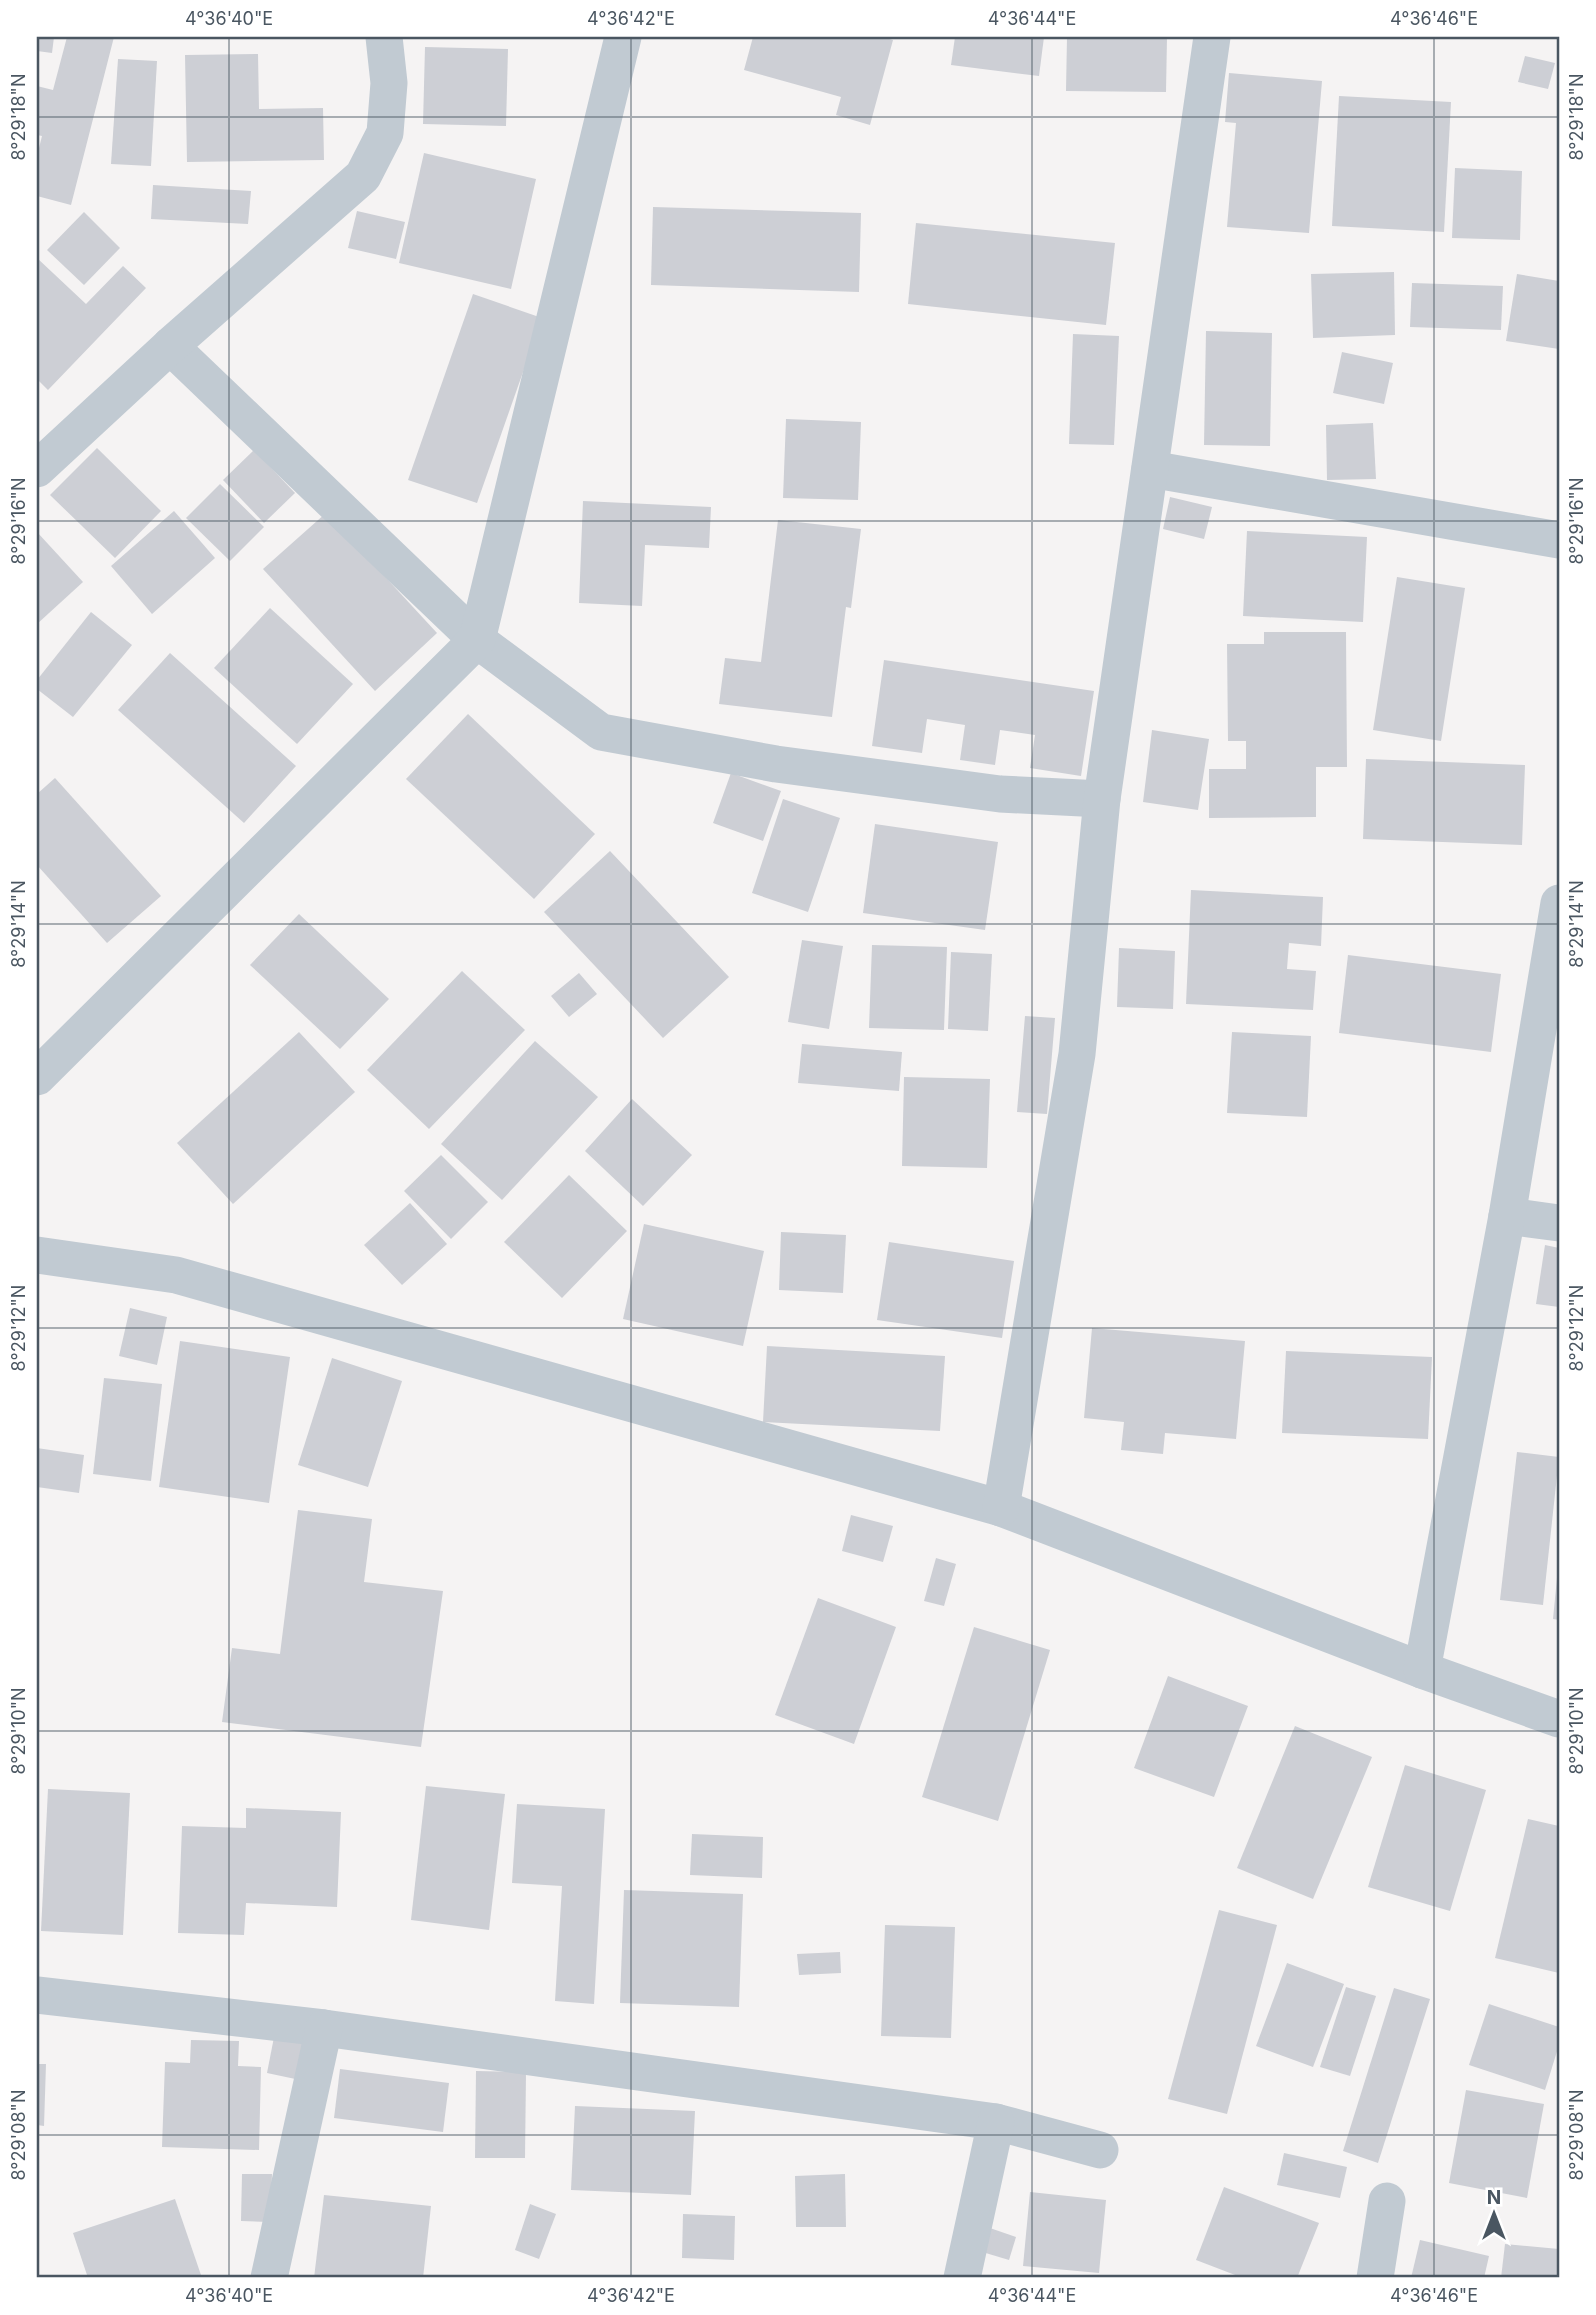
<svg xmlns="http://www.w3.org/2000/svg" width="1596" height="2315" font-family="Inter,sans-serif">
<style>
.building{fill:#cdcfd5}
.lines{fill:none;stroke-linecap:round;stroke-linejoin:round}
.street{stroke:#c1cad2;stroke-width:37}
.ticks{fill:none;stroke:#4a5661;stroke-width:2;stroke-opacity:0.45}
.neatline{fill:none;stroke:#4a5661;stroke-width:2.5}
.ticks-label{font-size:18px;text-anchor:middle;fill:#4a5661}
</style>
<rect width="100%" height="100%" fill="#f5f3f3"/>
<g class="building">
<path d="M37,37h17l-2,16 -15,-2z"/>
<path d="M67,37h47l-43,168 -34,-9v-40l5,-20 -5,-1v-49l16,4z"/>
<path d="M753,37h129l11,3 -23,85 -34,-10 5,-18 -97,-27z"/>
<path d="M955,37h89l-5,39 -88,-11z"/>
<path d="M1067,37h100l-1,55 -100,-1z"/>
<path d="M425,47l83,2 -2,77 -83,-2z"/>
<path d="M258,54l1,55 64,-1 1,52 -137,2 -2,-107z"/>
<path d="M1525,56l30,7 -7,26 -30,-7z"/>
<path d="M118,59l39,2 -6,105 -40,-2z"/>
<path d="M1229,73l93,8 -13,152 -82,-6 9,-104 -11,-1z"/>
<path d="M1339,96l112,6 -7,130 -112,-6z"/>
<path d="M424,153l112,26 -25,110 -112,-26z"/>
<path d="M1455,168l67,3 -2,69 -68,-2z"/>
<path d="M153,185l98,6 -3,33 -97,-5z"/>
<path d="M653,207l208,6 -2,79 -208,-7z"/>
<path d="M357,211l48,11 -9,37 -48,-11z"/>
<path d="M84,212l36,36 -36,37 -37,-35z"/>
<path d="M916,223l199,20 -9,82 -198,-21z"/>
<path d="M37,258l49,46 37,-38 23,22 -98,102 -11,-11z"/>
<path d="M1394,272l1,63 -82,3 -2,-64z"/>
<path d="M1517,274l42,7v68l-53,-8z"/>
<path d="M1412,283l91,3 -2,44 -91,-3z"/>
<path d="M473,294l69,24 -65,185 -69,-23z"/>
<path d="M1206,331l66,2 -2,113 -66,-1z"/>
<path d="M1073,334l46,2 -5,109 -45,-1z"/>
<path d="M1342,352l51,11 -9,41 -51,-11z"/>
<path d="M786,419l75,3 -3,78 -75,-2z"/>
<path d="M1373,423l3,56 -49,1 -1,-55z"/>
<path d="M97,448l64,63 -46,47 -65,-63z"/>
<path d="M254,450l41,43 -31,30 -41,-43z"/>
<path d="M220,484l44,43 -34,34 -44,-43z"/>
<path d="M1170,497l42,10 -8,32 -41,-10z"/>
<path d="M583,501l128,6 -2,41 -64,-3 -3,61 -63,-3z"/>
<path d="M174,511l41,47 -63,56 -41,-48z"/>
<path d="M326,513l111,120 -62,58 -112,-122z"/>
<path d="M778,520l83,9 -10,79 -5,-1 -14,110 -113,-13 6,-46 36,4z"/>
<path d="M1247,531l120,6 -4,85 -120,-6z"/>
<path d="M37,532l46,50 -46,42z"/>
<path d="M1397,577l68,11 -24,153 -68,-11z"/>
<path d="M270,608l83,76 -56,60 -83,-76z"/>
<path d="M91,612l41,33 -59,72 -36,-28v-9z"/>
<path d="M1264,632h82l1,135h-31v50l-107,1v-49h37v-28h-18l-1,-97h37z"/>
<path d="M170,653l126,113 -52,57 -126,-113z"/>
<path d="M884,660l210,31 -13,85 -51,-8 5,-33 -35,-5 -5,35 -35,-5 5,-35 -38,-6 -5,34 -50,-7z"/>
<path d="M468,714l127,120 -61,65 -128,-120z"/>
<path d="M1152,730l57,9 -11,71 -55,-8z"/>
<path d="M1366,759l159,6 -3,80 -159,-6z"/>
<path d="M731,773l50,18 -18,50 -50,-18z"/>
<path d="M55,778l106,118 -54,47 -70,-78v-71z"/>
<path d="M783,799l57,19 -32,94 -56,-19z"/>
<path d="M875,824l123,18 -13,88 -122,-17z"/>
<path d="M610,851l119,126 -66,61 -119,-126z"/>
<path d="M1191,890l132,7 -2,49 -32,-3 -2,26 29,2 -3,39 -127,-6z"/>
<path d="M299,914l90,85 -49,50 -90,-84z"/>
<path d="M802,940l41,6 -14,83 -41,-7z"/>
<path d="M872,945l75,2 -3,83 -75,-2z"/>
<path d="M1119,948l56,3 -2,58 -56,-2z"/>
<path d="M951,952l41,2 -4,77 -40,-2z"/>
<path d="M1348,955l153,19 -10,78 -152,-19z"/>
<path d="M462,971l63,59 -96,99 -62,-59z"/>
<path d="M579,973l18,21 -28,23 -18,-21z"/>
<path d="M1025,1016l30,2 -8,96 -30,-2z"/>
<path d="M299,1032l56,60 -122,112 -56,-61z"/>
<path d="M1232,1032l79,4 -4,81 -80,-4z"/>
<path d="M535,1041l63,56 -96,103 -61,-56z"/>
<path d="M802,1044l100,8 -3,39 -101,-8z"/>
<path d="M904,1077l86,2 -3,89 -85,-2z"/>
<path d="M632,1099l60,56 -49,51 -58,-55z"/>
<path d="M441,1155l47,47 -37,37 -47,-48z"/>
<path d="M569,1175l58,56 -65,67 -58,-56z"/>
<path d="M410,1203l37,41 -45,41 -38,-40z"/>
<path d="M644,1224l120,27 -21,95 -120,-27z"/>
<path d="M781,1232l65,3 -3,58 -64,-3z"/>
<path d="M889,1242l125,19 -12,77 -125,-18z"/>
<path d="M1545,1245l14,3v59l-23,-3z"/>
<path d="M130,1308l37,9 -10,48 -38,-9z"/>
<path d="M1092,1328l153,13 -9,98 -71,-6 -2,21 -42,-4 3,-28 -40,-4z"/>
<path d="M180,1341l110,16 -21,146 -110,-16z"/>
<path d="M767,1346l178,10 -5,75 -177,-9z"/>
<path d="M1286,1351l146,6 -4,82 -146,-6z"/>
<path d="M332,1358l70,23 -34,106 -70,-22z"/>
<path d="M104,1378l58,6 -11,97 -58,-7z"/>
<path d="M37,1448l47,7 -5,38 -42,-6z"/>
<path d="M1517,1452l42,5 -16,148 -43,-5z"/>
<path d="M298,1510l74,9 -8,63 79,9 -22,156 -199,-25 10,-74 48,6z"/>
<path d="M851,1515l42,11 -10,36 -41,-11z"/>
<path d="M936,1558l20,6 -12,42 -20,-5z"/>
<path d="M1557,1578h2v42l-6,-1z"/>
<path d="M818,1598l78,29 -42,117 -79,-29z"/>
<path d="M974,1627l76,23 -52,171 -76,-24z"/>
<path d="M1168,1676l80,30 -34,91 -80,-29z"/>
<path d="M1295,1726l77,31 -59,142 -76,-31z"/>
<path d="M1405,1765l81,25 -36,121 -82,-24z"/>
<path d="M426,1786l79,8 -16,136 -78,-10z"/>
<path d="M48,1789l82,4 -7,142 -82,-4z"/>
<path d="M517,1804l88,5 -11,195 -39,-3 7,-115 -50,-3z"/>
<path d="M246,1808l95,4 -4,95 -91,-4 -2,32 -66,-2 4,-107 64,2z"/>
<path d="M1528,1819l31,7v147l-64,-15z"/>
<path d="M692,1834l71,3 -1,41 -72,-3z"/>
<path d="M624,1890l119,4 -4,113 -119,-4z"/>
<path d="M1219,1910l58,15 -50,189 -59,-15z"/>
<path d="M885,1925l70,2 -4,111 -70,-2z"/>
<path d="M840,1952l1,21 -42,2 -2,-21z"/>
<path d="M1287,1963l57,21 -31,83 -57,-21z"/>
<path d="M1346,1987l30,9 -26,80 -30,-9z"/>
<path d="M1394,1988l36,11 -52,164 -35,-12z"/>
<path d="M1489,2004l70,23v18l-14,45 -76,-25z"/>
<path d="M275,2032l34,7 -9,41 -33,-7z"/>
<path d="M191,2040l48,1 -1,25 23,1 -2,83 -97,-3 3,-85 25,1z"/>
<path d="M37,2064h9l-2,62 -7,-1z"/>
<path d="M340,2069l109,14 -6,49 -109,-14z"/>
<path d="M476,2071l50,1 -1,86h-50z"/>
<path d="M1466,2090l78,14 -17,94 -78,-15z"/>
<path d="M575,2106l120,5 -4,84 -120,-5z"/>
<path d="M1284,2153l63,14 -7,31 -63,-13z"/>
<path d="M242,2174h30l-2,48 -29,-1z"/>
<path d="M845,2174l1,53h-50l-1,-51z"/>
<path d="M1224,2187l95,36 -22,55h-54l-47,-18z"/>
<path d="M1030,2192l76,8 -7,73 -76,-7z"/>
<path d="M324,2195l107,11 -8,72h-109z"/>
<path d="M175,2199l27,79h-114l-15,-45z"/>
<path d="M530,2204l26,10 -17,45 -24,-9z"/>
<path d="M683,2214l52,2 -1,44 -52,-2z"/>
<path d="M987,2227l29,10 -7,23 -30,-9z"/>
<path d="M1420,2240l69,16 -5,22h-73z"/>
<path d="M1505,2244l54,5v29h-58z"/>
</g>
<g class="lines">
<g class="street">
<path d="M170,346l307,294 124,92 175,32 224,30 102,5"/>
<path d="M37,469l133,-123 193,-170 22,-43 4,-50 -5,-46"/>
<path d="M1150,469l409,71"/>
<path d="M37,1077l440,-437 146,-603"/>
<path d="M1507,1216l52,7"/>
<path d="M37,1255l139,20 825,233 421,162 137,49"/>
<path d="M1001,1508l76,-454 25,-255 110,-762"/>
<path d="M1422,1670l85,-454 52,-313"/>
<path d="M37,1995l287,33 672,94 104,28"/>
<path d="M269,2278l55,-250"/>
<path d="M962,2278l34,-156"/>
<path d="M1375,2278l12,-77"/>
</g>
</g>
<path class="ticks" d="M229,37v2241M631,37v2241M1032,37v2241M1434,37v2241M37,117h1522M37,521h1522M37,924h1522M37,1328h1522M37,1731h1522M37,2135h1522"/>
<rect width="1596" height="2315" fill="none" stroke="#ffffff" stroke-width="77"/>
<g transform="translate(1494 2214)" stroke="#ffffff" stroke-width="5" paint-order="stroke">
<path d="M0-5L12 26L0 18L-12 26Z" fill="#4a5661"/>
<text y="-10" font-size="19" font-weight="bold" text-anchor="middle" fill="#4a5661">N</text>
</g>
<rect x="38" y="38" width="1520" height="2238" class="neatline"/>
<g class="ticks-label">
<text x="229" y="25">4°36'40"E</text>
<text x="631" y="25">4°36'42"E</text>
<text x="1032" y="25">4°36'44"E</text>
<text x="1434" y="25">4°36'46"E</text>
<text transform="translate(19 117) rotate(-90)" y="6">8°29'18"N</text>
<text transform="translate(1577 117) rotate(-90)" y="6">8°29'18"N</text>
<text transform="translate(19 521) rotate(-90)" y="6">8°29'16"N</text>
<text transform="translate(1577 521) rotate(-90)" y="6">8°29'16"N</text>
<text transform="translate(19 924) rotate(-90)" y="6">8°29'14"N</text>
<text transform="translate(1577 924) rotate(-90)" y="6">8°29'14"N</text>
<text transform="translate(19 1328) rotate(-90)" y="6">8°29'12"N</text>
<text transform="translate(1577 1328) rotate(-90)" y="6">8°29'12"N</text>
<text transform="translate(19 1731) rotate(-90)" y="6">8°29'10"N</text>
<text transform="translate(1577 1731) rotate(-90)" y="6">8°29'10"N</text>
<text transform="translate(19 2135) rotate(-90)" y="6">8°29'08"N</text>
<text transform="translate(1577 2135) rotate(-90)" y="6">8°29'08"N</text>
<text x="229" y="2302">4°36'40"E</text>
<text x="631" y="2302">4°36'42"E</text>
<text x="1032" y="2302">4°36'44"E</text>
<text x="1434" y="2302">4°36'46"E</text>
</g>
</svg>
